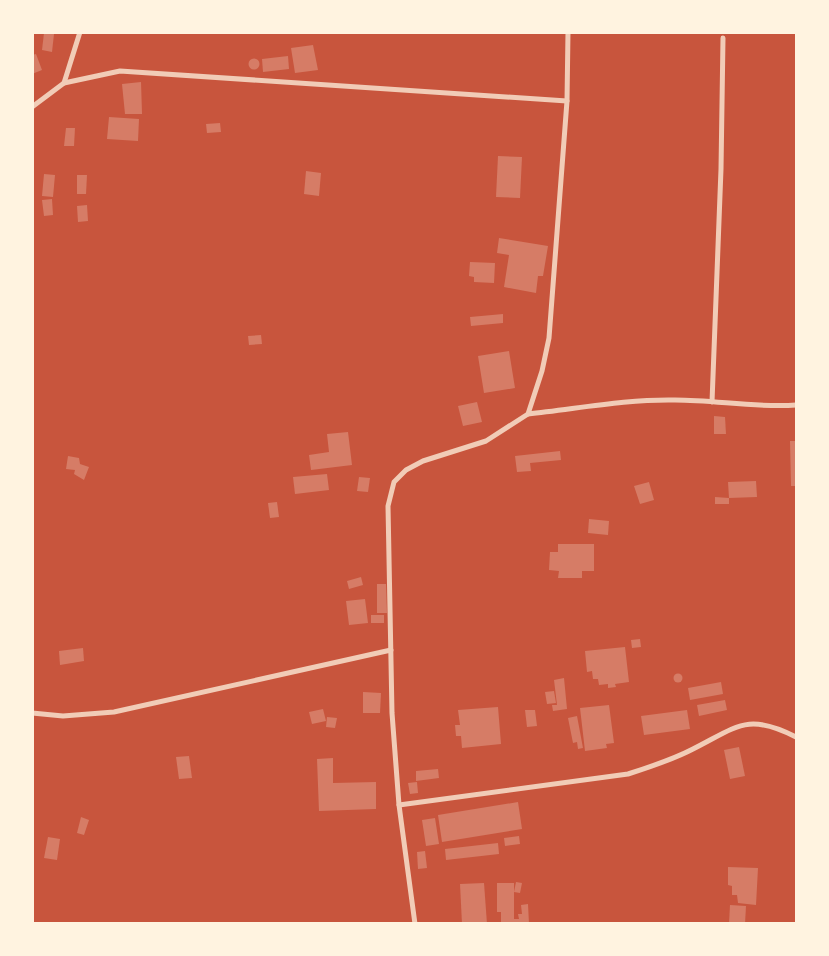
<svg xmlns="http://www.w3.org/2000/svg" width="829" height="956" font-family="Overpass,sans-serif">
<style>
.building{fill:#d67c66}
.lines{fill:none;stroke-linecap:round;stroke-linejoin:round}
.minor{stroke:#f1ccb7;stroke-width:5}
</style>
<rect width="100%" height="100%" fill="#c8553d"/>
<g class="building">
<path d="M44,33l10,1 -2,18 -10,-2z"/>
<path d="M313,45l5,25 -23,3 -4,-25z"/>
<path d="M36,54l6,16 -10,4v-19z"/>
<path d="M288,56l1,13 -26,3 -1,-13z"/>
<circle cx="254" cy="64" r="5.5"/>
<path d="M141,82l1,32h-17l-3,-30z"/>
<path d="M109,117l30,2 -1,22 -31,-2z"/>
<path d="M220,123l1,9 -14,1 -1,-9z"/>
<path d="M66,128h9l-1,18h-10z"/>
<path d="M498,156l24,1 -2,41 -24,-1z"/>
<path d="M306,171l15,2 -2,23 -15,-2z"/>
<path d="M44,174l11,1 -2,22 -11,-1z"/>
<path d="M77,175h10l-1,19h-9z"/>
<path d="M52,199l1,16 -9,1 -2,-16z"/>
<path d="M87,205l1,16 -10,1 -1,-16z"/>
<path d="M499,238l49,8 -5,30h-5l-2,17 -32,-6 5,-32 -12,-2z"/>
<path d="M470,262l25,1 -1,20 -20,-1v-5l-5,-1z"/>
<path d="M503,314v9l-32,3 -1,-9z"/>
<path d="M261,335l1,9 -13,1 -1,-9z"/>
<path d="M509,351l6,37 -31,5 -6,-37z"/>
<path d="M477,402l5,20 -19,4 -5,-20z"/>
<path d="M714,416l11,1 1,17h-12z"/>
<path d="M348,432l4,33 -41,5 -2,-15 20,-3 -2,-18z"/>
<path d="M790,441h6v45h-5z"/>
<path d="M560,451l1,9 -31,3 1,8 -14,1 -2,-16z"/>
<path d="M68,456l11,2 1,6 9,3 -5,13 -10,-6 1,-4 -9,-1z"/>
<path d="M327,474l2,16 -34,4 -2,-17z"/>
<path d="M359,477l11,1 -2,14 -11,-1z"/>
<path d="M756,481l1,16 -28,1 -1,-16z"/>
<path d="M649,482l5,18 -14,4 -6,-18z"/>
<path d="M715,497l14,1v6h-14z"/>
<path d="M277,502l2,15 -9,1 -2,-15z"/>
<path d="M589,519l20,2 -1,14 -20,-2z"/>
<path d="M558,544h36v27h-12v7h-24l1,-7 -10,-1 1,-18h8z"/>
<path d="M361,577l2,8 -14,4 -2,-8z"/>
<path d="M377,584h9l1,29h-10z"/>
<path d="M365,599l3,24 -19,2 -3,-24z"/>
<rect x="371" y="615" width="13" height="8"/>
<path d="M640,639l1,8 -9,1 -1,-8z"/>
<path d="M625,647l4,35 -14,2 1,3 -8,1v-4l-9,1 -1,-6h-5l-1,-8 -5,1 -2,-21z"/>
<path d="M83,648l1,13 -24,4 -1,-14z"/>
<circle cx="678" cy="678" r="4.5"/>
<path d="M564,678l3,31 -14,2 -1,-6h5l-3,-25z"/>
<path d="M721,682l2,12 -33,6 -2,-12z"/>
<path d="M554,691l2,12 -9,1 -2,-12z"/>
<path d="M363,692l18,1 -1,20h-17z"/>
<path d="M725,700l2,10 -28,6 -2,-11z"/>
<path d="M609,705l5,38 -8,1 1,4 -22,3 -5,-43z"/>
<path d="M498,707l3,37 -39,4 -1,-12h-5l-1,-11h5l-2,-15z"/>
<path d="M323,709l3,12 -14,3 -3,-12z"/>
<path d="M525,710h10l2,16 -10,1z"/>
<path d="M687,710l3,19 -46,6 -3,-19z"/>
<path d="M577,716l6,32 -5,1 -1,-7 -4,1 -5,-25z"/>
<path d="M327,717l10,1 -2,10 -9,-1z"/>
<path d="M739,747l6,29 -15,3 -6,-29z"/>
<path d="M189,756l3,22 -13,1 -3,-22z"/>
<path d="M333,758v25l43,-1v27l-57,2 -2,-52z"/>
<path d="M438,769l1,9 -23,3v-10z"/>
<path d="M417,782l1,11 -8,1 -2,-11z"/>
<path d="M518,802l4,27 -80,13 -4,-27z"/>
<path d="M81,817l8,3 -5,15 -7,-2z"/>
<path d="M435,818l4,26 -13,2 -4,-26z"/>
<path d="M519,836l1,8 -15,2 -1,-8z"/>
<path d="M48,837l12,2 -3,21 -13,-2z"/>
<path d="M498,843l1,11 -53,6 -1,-11z"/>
<path d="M425,851l2,17 -9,1 -1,-17z"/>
<path d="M728,867l30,1 -2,37 -18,-2 -1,-8h-5v-9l-4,-1z"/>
<path d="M516,882l6,1 -2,10 -6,-1z"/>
<path d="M484,883l3,41h-25l-2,-40z"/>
<path d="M497,883h17v36h5l-1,-5h4l-1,-9 7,-1 1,20h-28v-12h-4z"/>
<path d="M730,905l16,1 -1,18h-16z"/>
</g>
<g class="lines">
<g class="minor">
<path d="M64,83l16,-51"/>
<path d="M32,107l32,-24 56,-12 447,30"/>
<path d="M712,402l9,-233 2,-131"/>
<path d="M528,414c48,-5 98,-15 147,-14 41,0 80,8 121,5"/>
<path d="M32,713l31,3 51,-4 277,-62"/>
<path d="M399,805l229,-31c22,-7 44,-14 65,-25 44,-22 54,-37 103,-12"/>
<path d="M415,924l-16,-119 -7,-92 -4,-207 6,-24 12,-12 17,-9 63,-20 42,-27 14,-43 7,-33 18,-237 1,-69"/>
</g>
</g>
<rect width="829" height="956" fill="none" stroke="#fff3e0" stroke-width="68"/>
</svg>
